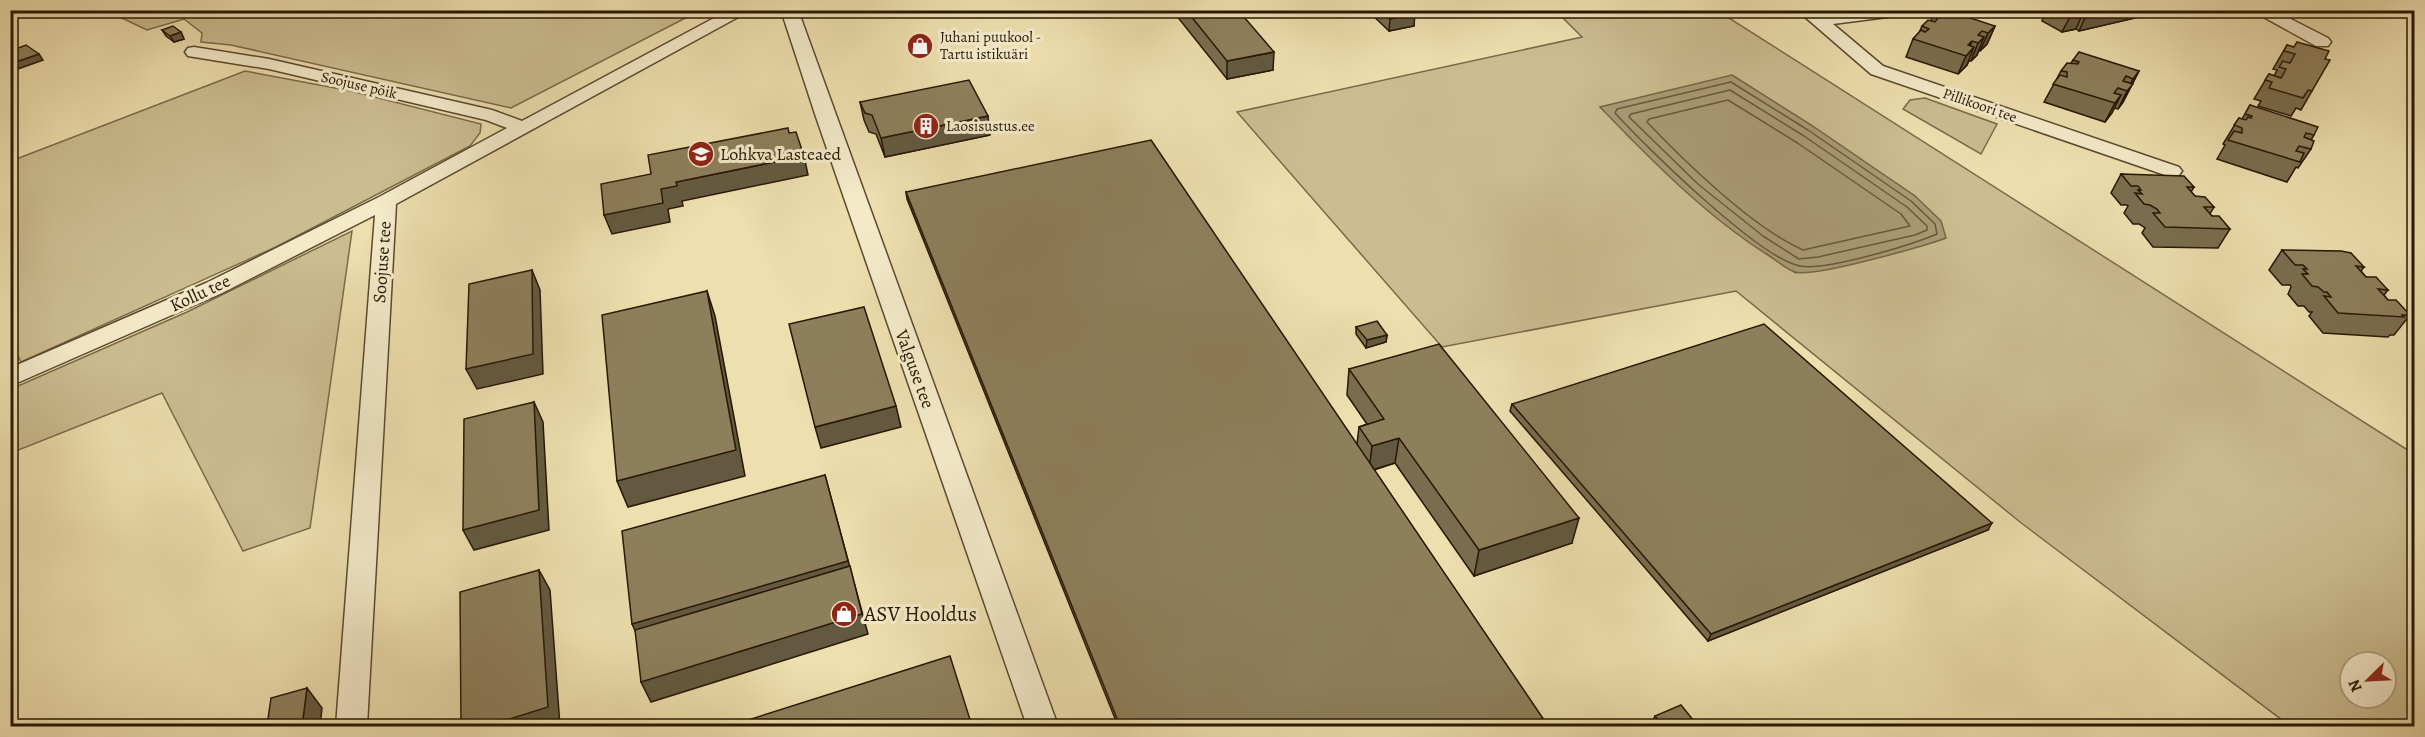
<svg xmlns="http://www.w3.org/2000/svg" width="2425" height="737" font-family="Alegreya,serif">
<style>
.green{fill:#ccbd91;stroke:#7a6a4a;stroke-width:1.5;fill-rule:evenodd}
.water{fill:#aa9b74;stroke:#766647;stroke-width:1.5}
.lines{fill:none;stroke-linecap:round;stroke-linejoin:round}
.shore{stroke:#68593c;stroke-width:1.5}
.minor-casing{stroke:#59492e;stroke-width:3}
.minor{fill:#f4eaca;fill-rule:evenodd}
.wall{fill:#7a6d4f;stroke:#271703;stroke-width:1.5}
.shaded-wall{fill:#635940;stroke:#271703;stroke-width:1.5}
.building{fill:#8e7f5c;stroke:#271703;stroke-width:1.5}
.labels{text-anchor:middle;stroke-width:6;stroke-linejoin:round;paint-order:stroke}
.far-poi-label{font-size:15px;fill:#271703;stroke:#f4eaca;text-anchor:start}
.far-street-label{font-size:15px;fill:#271703;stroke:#f4eaca}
.poi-label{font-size:18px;fill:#271703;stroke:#f4eaca;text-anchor:start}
.street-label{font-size:18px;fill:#271703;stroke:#f4eaca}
.near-poi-label{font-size:21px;fill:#271703;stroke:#f4eaca;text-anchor:start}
</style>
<rect width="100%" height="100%" fill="#eedfae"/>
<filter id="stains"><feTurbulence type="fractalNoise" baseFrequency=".00333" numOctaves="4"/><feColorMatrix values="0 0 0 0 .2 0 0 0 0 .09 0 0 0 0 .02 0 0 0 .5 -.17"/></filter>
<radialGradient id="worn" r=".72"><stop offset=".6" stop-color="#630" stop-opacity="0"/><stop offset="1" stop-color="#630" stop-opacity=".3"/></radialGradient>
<g class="green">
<path d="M1629,10l89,1 696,443v272h-124l-270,-204 -284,-231 -294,56 -205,-235 345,-75 -19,-19zM1760,93l155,103 -119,77c-63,-39 -116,-88 -170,-139zM2350,662h36v36h-36z"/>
<path d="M107,11h592l-188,97 -280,-63 -30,-3 1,-9 -18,-14 -37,11z"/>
<path d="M245,71l106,20 130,33 -1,9 -10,13 -194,101 -255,115 -4,-8 -6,2v-195z"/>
<path d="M1925,98l72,26 -16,30 -78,-45 7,-9z"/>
<path d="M352,231l-42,297 -67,23 -81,-158 -151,60v-64l176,-77z"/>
</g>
<path class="water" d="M1732,75l79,50 104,71 26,25 5,17c-22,8 -133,40 -151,34 -9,-3 -19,-12 -27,-17 -61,-38 -118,-96 -168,-148z"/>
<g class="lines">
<g class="shore">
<path d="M1731,82l77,48 103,71 24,23 2,10c-26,11 -111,37 -137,32 -40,-7 -155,-120 -185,-153l2,-4z"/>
<path d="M1730,90l74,46 103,71 20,19v4l-12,5 -97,22 -19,2 -36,-23 -64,-51 -70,-68 2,-3z"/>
<path d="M1728,100l71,44 102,70 9,12 -107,24c-50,-22 -118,-88 -156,-128l2,-3z"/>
</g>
<g class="minor-casing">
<g id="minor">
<path d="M729,10h22l-355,194 -29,522h-31l39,-511 -153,78 -212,93v-18l196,-85 173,-86 128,-69 -21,-8 -217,-51 -81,-13 -3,-4 3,-4 6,-1 75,12 223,51 30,11z"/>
<path d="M781,10h17l260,716h-31l-211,-609z"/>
<path d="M1797,10h19l6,5 38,-5h51l-8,5 -70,9 50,42 296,101 3,4 -3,4h-14l-294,-101z"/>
<path d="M2251,10h22l55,28 3,4 -3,4h-12z"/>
</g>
</g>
<use href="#minor" class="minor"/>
</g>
<g class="wall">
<path d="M1172,10h66l35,60 -46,9z"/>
<path d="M1367,10h45l2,16 -25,5z"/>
<path d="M2046,10h123l-90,21 -3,-2 -14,3 -20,-11z"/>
<path d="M1932,16l63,10 -8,18 -7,7 -1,-1 -2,5 -6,6h-2l-2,4 -9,9 -52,-17 7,-18 6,-6 3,-7 9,-5z"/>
<path d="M162,30l19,2 3,7 -10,3 -8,-6z"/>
<path d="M2287,45l38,14 -13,32 -11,19 -5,-2 -5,8 -33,-10 3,-5 -7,-2 15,-25 5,2 3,-6 -4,-1z"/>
<path d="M2073,60l66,11 -16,31 -5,7 -4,-1 -9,14 -61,-20 17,-31 10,-8z"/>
<path d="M860,102l130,33 -105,22 -9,-23 -7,-2 -5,-12z"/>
<path d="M2250,105l64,30 -3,5v9l-13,19 -2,-1 -9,15 -70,-23 8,-14 -2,-1 16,-26 3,1z"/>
<path d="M2121,174l73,13 -3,5 4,4 19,11 -4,7 2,2 18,13 -12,19 -65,-1 -11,-14 3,-5 -6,-4h-6l-9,-11 4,-7 -1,-1h-6l-10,-12z"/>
<path d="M906,192l451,252 2,-17 8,-3 -20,-29 2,-26 223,174 -98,33 -79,-113 -21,7 174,256h-430l-211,-527z"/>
<path d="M2282,250l82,17 -3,4 5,6 22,13 -4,5 4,5 22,15 -16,20h-4l-2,2 -65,-4 -14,-17 3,-4h-3l-5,-6h-6l-10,-12 3,-7 -1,-2h-8l-13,-15z"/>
<path d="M1356,327l31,8 -1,7 -20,6 -10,-14z"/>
<path d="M1512,404l476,126 -280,111 -198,-230z"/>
<path d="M1655,716l43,10h-48z"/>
</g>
<g class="shaded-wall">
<path d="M2100,10h69l-90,21 8,-18z"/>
<path d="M2084,11l-8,18 -14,3 9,-17z"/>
<path d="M1415,13l-1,13 -25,5 1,-12z"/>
<path d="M1995,26l-8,18 -7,7 8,-18z"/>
<path d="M181,32l3,7 -10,3 -4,-6z"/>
<path d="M1984,37l-7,18 -6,6 7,-18z"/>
<path d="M1972,41l-5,14 7,-8 -7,18 -9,9 8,-18 2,-11z"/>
<path d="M1274,52l-1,18 -46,9v-18z"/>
<path d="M39,54l4,6 -28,10 -4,-6z"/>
<path d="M2139,71l-16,31 -5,7 15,-30z"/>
<path d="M2121,95l-9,18 -7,9 10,-19z"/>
<path d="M988,116l2,19 -105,22 -4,-19z"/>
<path d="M804,156l4,19 -126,26 1,5 -15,3 2,13 -58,12 -8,-19 72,-33z"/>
<path d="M532,270l8,20 3,84 -66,15 -11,-20z"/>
<path d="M707,291l8,25 30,160 -117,31 -11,-26z"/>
<path d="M1387,335l-1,7 -20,6 1,-8z"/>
<path d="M534,402l9,20 6,108 -75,20 -11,-20z"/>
<path d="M896,406l5,21 -80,21 -6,-21z"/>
<path d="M1399,438l-4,25 -26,8 3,-25z"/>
<path d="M825,475l43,159 -217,68 -10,-20 3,-32 -12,-26z"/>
<path d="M1579,518l-7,25 -98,33 5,-26z"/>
<path d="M1992,523l-4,7 -280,111 3,-7z"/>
<path d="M539,570l11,20 10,136h-73z"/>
<path d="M307,688l15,20 -2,18h-18z"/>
</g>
<g class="building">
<path d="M1186,10h52l36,42 -47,9z"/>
<path d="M1381,10h31l3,3 -25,6z"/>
<path d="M1939,10h7l49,16 -7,7 -6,-2 -4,4 6,2 -6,6 -6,-2 -4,4 6,2 -8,9 -53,-17 8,-9 4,2 4,-3 -7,-3 6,-6 7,2 3,-4 -6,-2z"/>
<path d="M2063,10h37l-13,3 -3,-2 -13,4z"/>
<path d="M173,26l8,6 -11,4 -8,-6z"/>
<path d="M2297,42l32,9 -4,8 5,1 -18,31 -4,-1 -5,8 -34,-10 3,-6 -7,-2 4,-6 12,4 5,-9 -7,-2 4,-6 7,2 5,-9 -11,-3 3,-6 7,2z"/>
<path d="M26,45l13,9 -29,10v-13z"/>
<path d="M2079,52l60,19 -6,8 -7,-3 -3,5 10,3 -6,7 -9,-3 -4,5 7,2 -6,8 -62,-19 7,-9 7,2v-5l-6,-1 6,-8 11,1 1,-2 -6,-2z"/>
<path d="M969,80l19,36 -107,22 -9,-23 -7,-2 -5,-11z"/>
<path d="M2250,105l68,22 -4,8 -8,-2 -2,4 10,4 -3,8 -12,-3 -3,5 8,2 -4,9 -72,-22 6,-9 8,2v-5l-8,-3 5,-7 7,2 2,-3 3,1 1,-2 -7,-2z"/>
<path d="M788,128l1,5 7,-1 8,24 -128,26 1,4 -16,3 2,14 -59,12 -3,-31 50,-10 -3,-19z"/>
<path d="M1151,140l397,586h-428l-214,-534z"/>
<path d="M2121,174l63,2 10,11h-7l8,9 10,1 9,10h-10l8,9h7l11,13 -65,-2 -12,-14h7l-3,-4 -7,-4 -6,-1 -9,-11 7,1 -4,-4h3l-3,-4h-7z"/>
<path d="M2282,250l59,1 10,2 13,14 -8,-1 10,11h10l12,13 -10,-1 10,11h8l14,15h-8l2,2 -66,-4 -14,-17 7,1 -4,-5h-3l-6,-5 -6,-1 -10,-12h6l-5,-5h4l-4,-4h-8z"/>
<path d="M532,270l1,84 -67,15 3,-85z"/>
<path d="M707,291l29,159 -119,31 -15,-166z"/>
<path d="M864,307l32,99 -81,21 -26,-103z"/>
<path d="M1377,321l10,14 -20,5 -11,-13z"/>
<path d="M1764,324l228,199 -281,111 -199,-230z"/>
<path d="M1439,344l140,174 -100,32 -80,-112 -27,8 -13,-19 25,-8 -35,-50z"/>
<path d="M534,402l5,108 -76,20 1,-111z"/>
<path d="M825,475l23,86 -216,63 -10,-93z"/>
<path d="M850,566l12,48 -221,68 -6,-52z"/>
<path d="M539,570l9,137 -61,19h-26l-1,-134z"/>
<path d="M950,656l22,70h-243z"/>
<path d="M307,688l-5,38h-35l4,-28z"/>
<path d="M1681,705l17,21h-35l-8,-10z"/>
</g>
<defs>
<g id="shop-disc" transform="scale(1.35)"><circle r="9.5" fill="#8f2418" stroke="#f4eaca"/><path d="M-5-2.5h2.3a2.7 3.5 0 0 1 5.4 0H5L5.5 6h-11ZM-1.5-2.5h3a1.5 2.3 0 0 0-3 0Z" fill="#fff"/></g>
<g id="building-disc" transform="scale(1.35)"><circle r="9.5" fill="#8f2418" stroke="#f4eaca"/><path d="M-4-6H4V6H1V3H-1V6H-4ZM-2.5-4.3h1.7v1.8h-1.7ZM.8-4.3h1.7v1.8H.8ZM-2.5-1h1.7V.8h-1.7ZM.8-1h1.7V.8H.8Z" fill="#fff"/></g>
<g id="school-disc" transform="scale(1.35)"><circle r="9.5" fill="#8f2418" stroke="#f4eaca"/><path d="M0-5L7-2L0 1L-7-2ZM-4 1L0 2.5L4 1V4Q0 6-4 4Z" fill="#fff"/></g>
</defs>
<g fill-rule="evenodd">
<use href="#shop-disc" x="920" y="46"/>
<use href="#building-disc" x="926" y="126"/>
<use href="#school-disc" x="701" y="154"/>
<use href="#shop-disc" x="844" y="614"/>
</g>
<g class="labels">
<g class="far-poi-label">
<text x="940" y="42">Juhani puukool -<tspan x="940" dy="17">Tartu istikuäri</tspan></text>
<text x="946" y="131">Laosisustus.ee</text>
</g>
<g class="far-street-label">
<text transform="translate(359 85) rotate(13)" y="5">Soojuse põik</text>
<text transform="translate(1980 105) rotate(19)" y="5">Pillikoori tee</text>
</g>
<g class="poi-label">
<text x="720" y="160">Lohkva Lasteaed</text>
</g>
<g class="street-label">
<text transform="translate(382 262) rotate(-86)" y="6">Soojuse tee</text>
<text transform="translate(200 293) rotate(-25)" y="6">Kollu tee</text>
<text transform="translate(915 369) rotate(70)" y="6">Valguse tee</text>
</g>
<g class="near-poi-label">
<text x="864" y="621">ASV Hooldus</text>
</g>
</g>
<rect width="2425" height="737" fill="none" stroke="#eedfae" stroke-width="36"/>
<rect x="12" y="12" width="2401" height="713" fill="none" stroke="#271703" stroke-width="3"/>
<rect x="18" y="18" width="2389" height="701" fill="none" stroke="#271703" stroke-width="1.5"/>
<g transform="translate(2368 680) rotate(246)"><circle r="28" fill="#f4eaca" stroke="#a2967a" stroke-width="1.5"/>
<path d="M0-4.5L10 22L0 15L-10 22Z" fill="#8f2418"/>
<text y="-9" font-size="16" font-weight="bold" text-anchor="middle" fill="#271703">N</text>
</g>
<rect width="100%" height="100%" filter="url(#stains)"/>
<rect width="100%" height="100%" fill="url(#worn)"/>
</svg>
